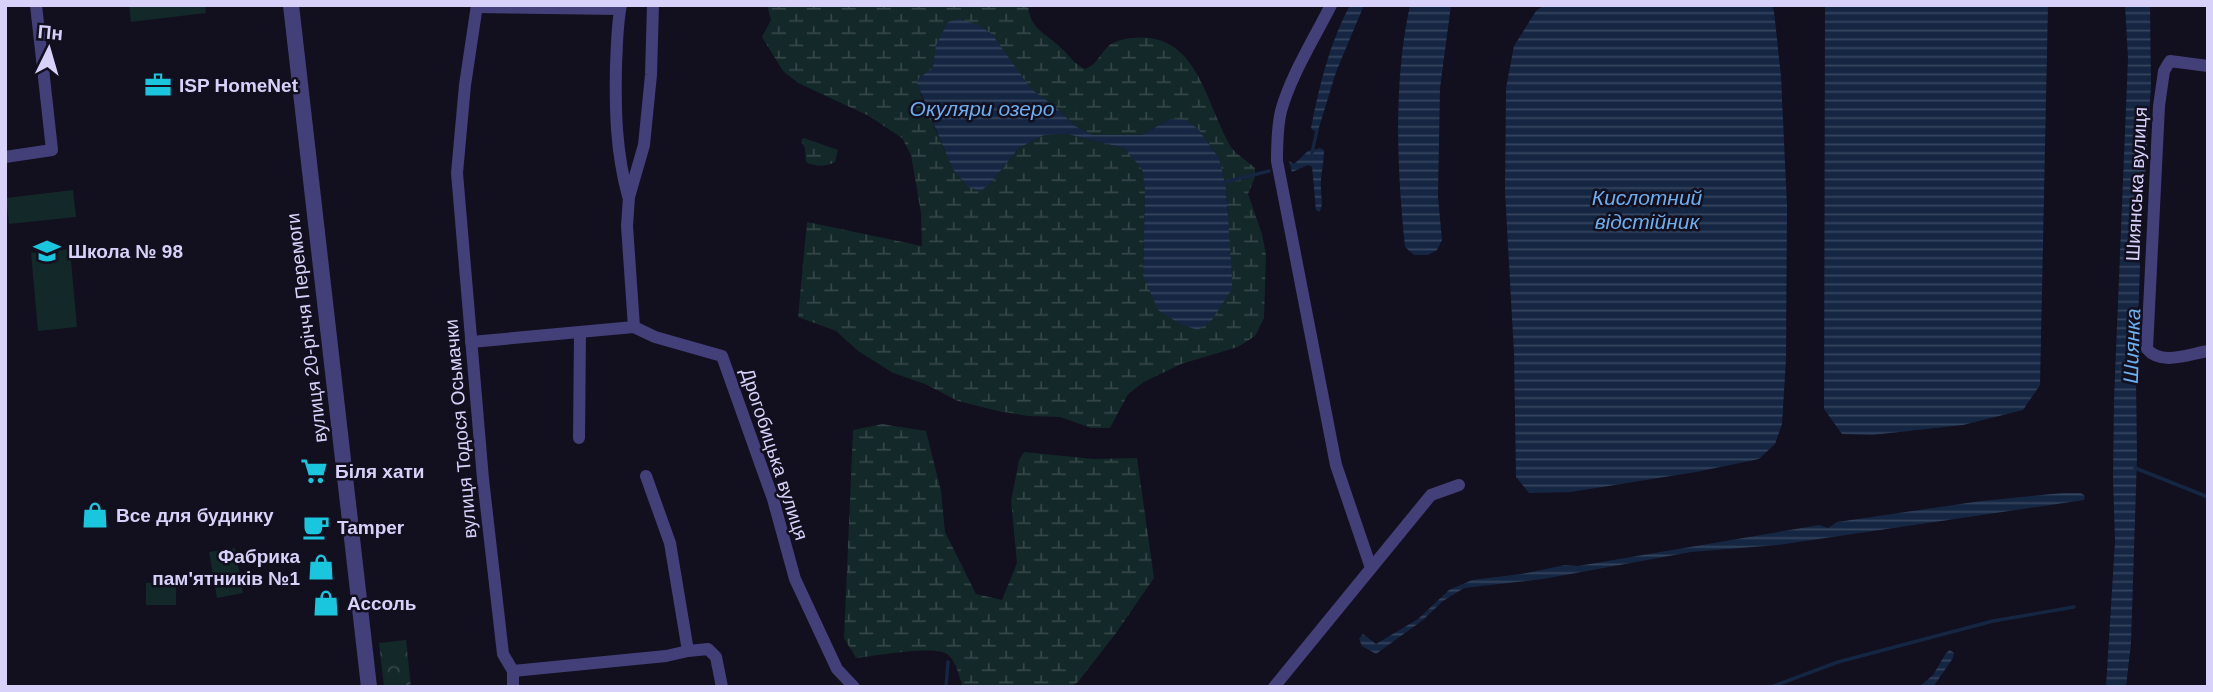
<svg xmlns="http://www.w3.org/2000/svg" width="2213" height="692" font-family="Arial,sans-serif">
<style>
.grass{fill:#132828}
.forest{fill:url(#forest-crowns)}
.wetland{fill:url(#wetland-marsh);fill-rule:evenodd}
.water{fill:url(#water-rules)}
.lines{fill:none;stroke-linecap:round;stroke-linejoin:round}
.stream{stroke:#152643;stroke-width:3.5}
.minor{stroke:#433f79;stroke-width:12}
.tertiary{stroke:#433f79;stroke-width:16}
.labels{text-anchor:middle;stroke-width:5;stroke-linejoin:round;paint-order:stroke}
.poi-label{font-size:19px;font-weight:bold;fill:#d8d2fa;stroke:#120f1f;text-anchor:start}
.street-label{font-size:19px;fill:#d8d2fa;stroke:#120f1f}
.water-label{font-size:21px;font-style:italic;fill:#6caeee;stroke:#120f1f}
</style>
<defs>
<pattern id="forest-crowns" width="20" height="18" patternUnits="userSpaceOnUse" patternTransform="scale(1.75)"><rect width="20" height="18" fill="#132828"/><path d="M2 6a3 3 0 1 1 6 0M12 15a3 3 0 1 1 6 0" fill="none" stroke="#354648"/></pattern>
<pattern id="wetland-marsh" width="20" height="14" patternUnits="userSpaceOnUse" patternTransform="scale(1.75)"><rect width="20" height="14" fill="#132828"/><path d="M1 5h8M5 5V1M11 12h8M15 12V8" fill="none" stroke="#354648"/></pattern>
<pattern id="water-rules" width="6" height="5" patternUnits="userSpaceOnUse" patternTransform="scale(1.75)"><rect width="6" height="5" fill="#152643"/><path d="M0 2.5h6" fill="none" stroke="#36455f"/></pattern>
</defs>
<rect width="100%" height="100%" fill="#120f1f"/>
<g class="grass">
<path d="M129,5h76l1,8 -75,9z"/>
<path d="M73,190l3,27 -67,7 -3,-26z"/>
<path d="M70,249l7,78 -39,4 -7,-78z"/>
<path d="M235,548l8,45 -26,5 -8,-46z"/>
<rect x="146" y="583" width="30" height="22"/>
</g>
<path class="forest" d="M406,640l5,47h-27l-5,-44z"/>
<g class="wetland">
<path d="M767,5h261c2,25 17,27 32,42 9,8 14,17 25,22 17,-6 15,-24 36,-29 76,-17 82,59 110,107 4,6 17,15 24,21v9l-7,17 14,40 4,21 -2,63 -9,18 -17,11 -57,17 -37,18 -16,12 -18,34h-19l-31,-11 -32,-1 -30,-5 -40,-10 -33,-17 -32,-11 -35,-22 -22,-20 -38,-14 9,-95 115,24 -1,-33 -10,-58 -9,-17 -33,-22 -71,-33 -15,-12 -21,-34 9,-17zM992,34l38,55 27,19 18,18 18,9h49l28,-16 28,10 21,29 8,37 1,39 4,42 -89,-1 2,-85 -3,-21 -18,-21 -57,-14 -23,1 -25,13 -30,37 -37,-17 -31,-73 -2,-17z"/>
<path d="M804,138l34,12 -3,12c-9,5 -20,5 -29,0l-1,-13 -4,-9z"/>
<path d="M882,424l44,7 15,60 4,41 31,62 26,6 15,-37 -6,-62 8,-41 5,-8 70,7 43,-1 17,120 -38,55 -38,49 -8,5h-107c-4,-10 -7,-29 -18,-34 -16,-7 -70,3 -89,5l-12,-20 9,-208z"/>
</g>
<g class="water">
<path d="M1350,5h14l-28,67 -19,62 -6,-6c8,-42 19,-86 39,-123z"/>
<path d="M1410,5h41l-11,83 -2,109 4,43 -5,10 -9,5h-14l-9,-8c-8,-80 -12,-163 5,-242z"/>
<path d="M1544,5h228l2,6 7,66 6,129 -1,153 -4,65 -7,20 -16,15 -63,13 -125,20 -42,1 -13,-16 -2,-124 -9,-161 1,-104 8,-42 22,-35z"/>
<path d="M1825,5h223l-8,380 -17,25 -60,15 -91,10 -30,-1 -18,-25z"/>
<path d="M2125,5h25l1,81 -10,151 -5,142 1,78 -6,186 -5,44h-20l9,-146 -2,-62 1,-79 14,-342z"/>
<path d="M959,19l19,6 14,9 39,55 26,19 18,18 18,9h49l28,-16 15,1 13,9 21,29 7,30 6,88v13l-20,31 -14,10 -18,-6 -22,-14 -15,-35 2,-85 -3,-21 -18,-21 -57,-14 -23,1 -25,13 -30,37 -9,6 -12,-4 -16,-19 -35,-85 2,-5 14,-10 3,-23 12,-23z"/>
<path d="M1320,148l4,2c0,14 -4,26 -3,40 0,9 3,15 -2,22l-3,-2 -4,-43 -4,-2 -16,7 -3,-11 5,3 14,-13z"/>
<path d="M2062,493h19l4,3 -1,4 -306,45 -87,7 -148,27 -79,9 -21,13 -20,19 -47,34 -14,-8 -3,-7 4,-5 13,10 42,-25 31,-29 23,-10 49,-6 44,-9 13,1 241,-41 9,3 9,-6 144,-21z"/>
<path d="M1950,650l4,3 -1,5 -20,29h-14l14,-12 13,-22z"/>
</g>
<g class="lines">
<g class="stream">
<path d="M1312,153l5,-23"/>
<path d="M1225,182l44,-11"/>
<path d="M2135,468l73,29"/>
<path d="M946,687l2,-25"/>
<path d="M1771,687l67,-25 155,-41 81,-14"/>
</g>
<g class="minor">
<path d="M477,5l-12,80 -8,88 26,306 20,175 10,17 153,-15 22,-5"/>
<path d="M621,5c-4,19 -4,41 -5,60 -1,45 0,87 12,131"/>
<path d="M653,5l-2,70 -7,70 -15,52 -2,29 7,101 21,10 67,19 51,143 22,80 42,90 17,18"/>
<path d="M1331,5c-17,34 -40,70 -50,106 -4,17 -4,34 -4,50l59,304 35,103"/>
<path d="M477,7l143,2"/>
<path d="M2208,66l-38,-5 -6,10 -5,35 -12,243c14,17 42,5 61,2"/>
<path d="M5,157l47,-7 -16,-145"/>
<path d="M471,342l163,-15"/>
<path d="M579,438l1,-106"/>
<path d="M646,476l24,67 18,108 20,-2 8,8 6,30"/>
<path d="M513,671v16"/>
<path d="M1274,687l157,-192 28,-10"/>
</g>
<path class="tertiary" d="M291,5l78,682"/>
</g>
<defs>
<g id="office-bare" transform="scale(2.1)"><path d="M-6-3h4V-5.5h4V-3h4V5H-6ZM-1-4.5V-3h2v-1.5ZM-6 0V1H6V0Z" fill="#1ac5de" stroke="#120f1f" stroke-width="2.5" paint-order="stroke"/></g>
<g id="school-bare" transform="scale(2.1)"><path d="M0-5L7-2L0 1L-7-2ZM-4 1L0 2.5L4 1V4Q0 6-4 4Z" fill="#1ac5de" stroke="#120f1f" stroke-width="2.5" paint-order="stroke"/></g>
<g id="supermarket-bare" transform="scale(2.1)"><path d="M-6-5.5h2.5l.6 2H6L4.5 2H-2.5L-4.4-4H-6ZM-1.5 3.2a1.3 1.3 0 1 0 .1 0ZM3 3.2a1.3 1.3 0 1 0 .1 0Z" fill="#1ac5de" stroke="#120f1f" stroke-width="2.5" paint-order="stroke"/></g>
<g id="shop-bare" transform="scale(2.1)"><path d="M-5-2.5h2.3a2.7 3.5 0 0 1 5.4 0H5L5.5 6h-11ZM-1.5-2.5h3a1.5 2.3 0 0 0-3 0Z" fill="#1ac5de" stroke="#120f1f" stroke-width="2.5" paint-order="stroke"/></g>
<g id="cafe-bare" transform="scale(2.1)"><path d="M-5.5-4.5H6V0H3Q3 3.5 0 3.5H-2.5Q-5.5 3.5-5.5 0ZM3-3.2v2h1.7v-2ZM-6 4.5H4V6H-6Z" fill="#1ac5de" stroke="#120f1f" stroke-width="2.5" paint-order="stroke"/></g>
</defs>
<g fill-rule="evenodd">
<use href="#office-bare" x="158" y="85"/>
<use href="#school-bare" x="47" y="251"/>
<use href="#supermarket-bare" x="314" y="471"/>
<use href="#shop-bare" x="95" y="515"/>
<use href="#cafe-bare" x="316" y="527"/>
<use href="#shop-bare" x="321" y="567"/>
<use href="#shop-bare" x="326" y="603"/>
</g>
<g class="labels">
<g class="poi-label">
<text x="179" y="92">ISP HomeNet</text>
<text x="68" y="258">Школа № 98</text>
<text x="335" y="478">Біля хати</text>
<text x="116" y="522">Все для будинку</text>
<text x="337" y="534">Tamper</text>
<text x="300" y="563" text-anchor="end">Фабрика<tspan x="300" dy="22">пам'ятників №1</tspan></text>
<text x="347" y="610">Ассоль</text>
</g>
<g class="street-label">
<text transform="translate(2136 184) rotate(-87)" y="7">Шиянська вулиця</text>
<text transform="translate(306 328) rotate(-97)" y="7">вулиця 20-річчя Перемоги</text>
<text transform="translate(460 429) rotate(-95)" y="7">вулиця Тодося Осьмачки</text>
<text transform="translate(775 454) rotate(72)" y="7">Дрогобицька вулиця</text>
</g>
<g class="water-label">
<text x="982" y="116">Окуляри озеро</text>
<text x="1647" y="205">Кислотний<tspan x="1647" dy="24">відстійник</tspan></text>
<text transform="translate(2132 346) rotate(-88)" y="7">Шиянка</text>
</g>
</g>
<rect width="2213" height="692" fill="none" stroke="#d8d2fa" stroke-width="14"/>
<g transform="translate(49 49) rotate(5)" stroke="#120f1f" stroke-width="5" paint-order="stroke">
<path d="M0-5L12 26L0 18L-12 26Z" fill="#d8d2fa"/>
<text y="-10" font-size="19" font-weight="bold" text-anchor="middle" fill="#d8d2fa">Пн</text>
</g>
</svg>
